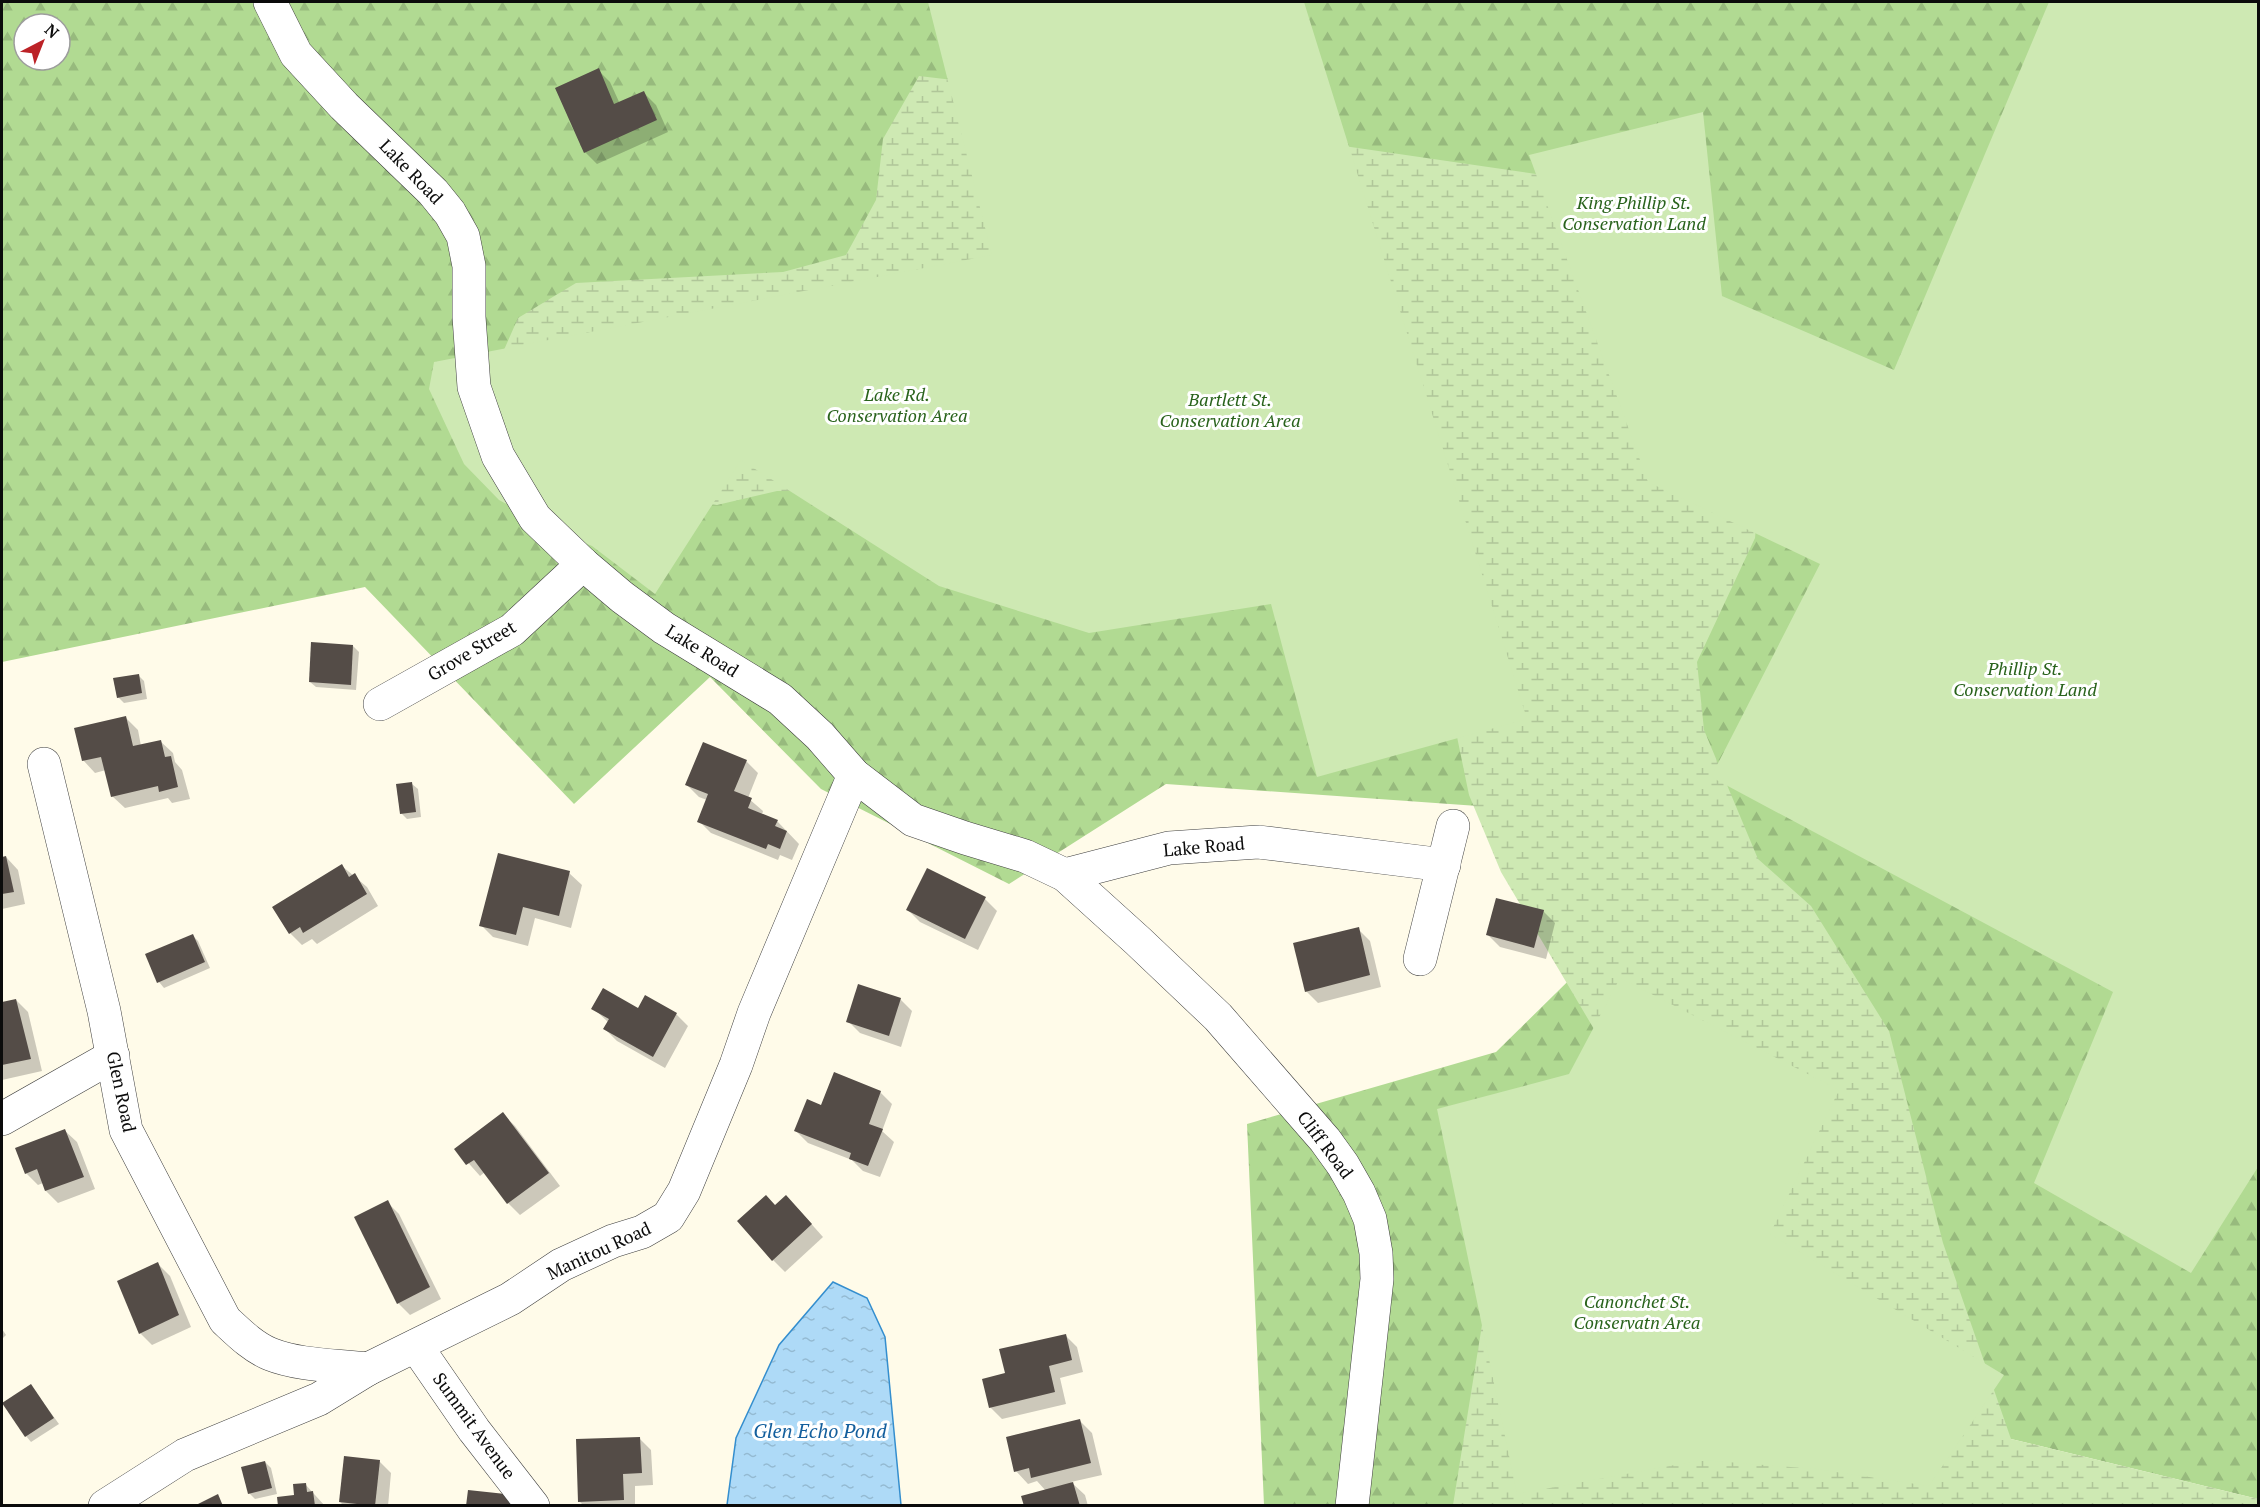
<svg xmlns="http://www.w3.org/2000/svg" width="2260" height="1507" font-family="'PT Serif',serif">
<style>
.forest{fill:url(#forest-firs);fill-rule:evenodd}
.wetland{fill:url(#wetland-marsh)}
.park{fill:#cee9b3}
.water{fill:url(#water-ripples);stroke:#348ece;stroke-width:1.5}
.shadow{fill:#0003}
.building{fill:#544c47}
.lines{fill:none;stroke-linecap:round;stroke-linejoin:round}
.street-casing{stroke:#3e3e3e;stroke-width:34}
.street{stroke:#fff;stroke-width:33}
.labels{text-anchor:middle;stroke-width:6;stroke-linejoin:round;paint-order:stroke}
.street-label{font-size:18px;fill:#0b0b0b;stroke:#fff}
.park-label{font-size:18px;font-style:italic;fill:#29631c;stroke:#fff}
.water-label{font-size:20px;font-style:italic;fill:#145f9d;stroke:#fff}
</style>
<defs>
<pattern id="forest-firs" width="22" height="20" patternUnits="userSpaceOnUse" patternTransform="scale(1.5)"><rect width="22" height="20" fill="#b1da92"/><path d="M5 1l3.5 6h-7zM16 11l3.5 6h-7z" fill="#97ba7d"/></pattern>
<pattern id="wetland-marsh" width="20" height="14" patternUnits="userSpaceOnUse" patternTransform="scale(1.5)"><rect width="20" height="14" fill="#cee9b3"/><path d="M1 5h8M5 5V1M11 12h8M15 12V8" fill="none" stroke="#b0c699"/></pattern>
<pattern id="water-ripples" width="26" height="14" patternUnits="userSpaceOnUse" patternTransform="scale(1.5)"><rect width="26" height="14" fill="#aedaf7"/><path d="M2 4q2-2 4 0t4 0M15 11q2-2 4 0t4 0" fill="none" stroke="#94bad2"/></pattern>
</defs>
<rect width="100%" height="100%" fill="#fffbe9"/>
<path class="forest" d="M2,2h2256v1497l-247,-60 -545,66h-202l-17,-381 249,-72 117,-115 -93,-128 -354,-25 -157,100 -188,-95 -111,-112 -136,127 -209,-217 -363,75zM24,24h36v36h-36z"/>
<path class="wetland" d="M919,76l68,8 274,50 289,42 212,287 -7,75 -58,124 7,68 54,129 53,47 78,125 54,212 68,196 247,60v6h-805l38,-236 113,-223 -103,-174 -32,-77 -29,-141 -427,-168 -236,5 -60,14 -68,-8 -157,-120 26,-59 58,-35 207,-11 63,-17 30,-55 7,-61z"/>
<g class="park">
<path d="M928,2h376l223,717 -210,58 -46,-173 -182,29 -150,-47 -198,-126 -86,134 -63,-48 -42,-18 -51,-28 -35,-36 -35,-75 5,-27 558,-107z"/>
<path d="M2049,2h209v1165l-67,106 -157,-90 79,-191 -402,-215 109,-213 -172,-82 -119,-327 174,-43 19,184 172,74z"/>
<path d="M1620,978l219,112 -69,144 234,141 -75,111 -113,-17 -114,-9 -185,34 -80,-385 132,-35z"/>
</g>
<path class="water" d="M833,1282l34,16 18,39 16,168h-174l9,-67 43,-93z"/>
<g class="shadow">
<path d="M598,70l12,12 10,22 24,-11 12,12 12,27 -71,32 -12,-12z"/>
<path d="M353,646l6,6 -3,38 -40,-3 -6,-5z"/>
<path d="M138,675l6,6 3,18 -23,4 -6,-6z"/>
<path d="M125,717l13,13 3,16 19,-5 13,12 2,9 7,8 8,29 -18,4 -4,-5 -43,10 -13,-12 -6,-26 -11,3 -12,-13z"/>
<path d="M746,761l12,12 -10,25 15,13 -1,4 15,6 22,23 -7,16 -12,-5 -2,5 -67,-27 -12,-12 8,-21 -8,-3 -12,-12z"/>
<path d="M412,784l6,5 3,28 -14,2 -6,-6z"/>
<path d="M6,857l12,13 7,34 -23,5v-51z"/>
<path d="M342,866l25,21 11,19 -61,38 -5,-5 -10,6 -12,-12 -16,-25z"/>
<path d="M928,870l57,29 12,12 -19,39 -58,-28 -12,-12z"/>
<path d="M569,873l13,12 -11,43 -36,-10 -7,28 -35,-9 -12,-12z"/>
<path d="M1543,911l12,12 -9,36 -46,-12 -12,-12z"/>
<path d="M1358,929l12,12 11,46 -63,16 -12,-12z"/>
<path d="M192,935l6,6 12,27 -46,20 -5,-6z"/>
<path d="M900,999l12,12 -11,36 -41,-14 -12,-12z"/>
<path d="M16,1000l12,12 14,59 -40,9v-76z"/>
<path d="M593,1008l83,6 12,12 -23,42 -48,-27 -12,-12 3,-7z"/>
<path d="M880,1092l12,12 -10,27 12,11 -14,35 -17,-6 -11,-11 -44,-17 -12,-12z"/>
<path d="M503,1114l12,12 45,60 -40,29 -12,-12 -23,-31 -5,4 -24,-27z"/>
<path d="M64,1130l13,12 18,47 -37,14 -12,-12 -3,-8 -5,2 -12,-12z"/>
<path d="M387,1202l12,12 42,85 -31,16 -12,-12z"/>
<path d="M798,1209l25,28 -38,35 -12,-12z"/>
<path d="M158,1264l12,12 21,51 -39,18 -12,-12z"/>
<path d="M2,1329l4,6 -4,4z"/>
<path d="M1065,1335l12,12 6,25 -23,6 6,26 -64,15 -12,-12 17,-32z"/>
<path d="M31,1386l28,38 -28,18 -5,-6z"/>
<path d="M1080,1421l12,12 10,42 -31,7 14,13 3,11h-63l21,-15 -9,-10 -9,3 -12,-13z"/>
<path d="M639,1438l12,12 2,35 -18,1v20h-51l-4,-4z"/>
<path d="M379,1461l12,12 -3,33h-44l-4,-4z"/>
<path d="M265,1462l6,6 6,26 -22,5 -6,-6z"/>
<path d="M305,1484l20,22h-46l17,-10z"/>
</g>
<g class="building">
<path d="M599,68l15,36 30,-13 13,29 -73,33 -29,-65z"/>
<path d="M311,642l42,3 -2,40 -42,-3z"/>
<path d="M139,674l3,19 -25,5 -4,-20z"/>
<path d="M126,716l7,30 28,-6 4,17 6,-1 7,31 -19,5 -1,-6 -47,11 -10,-40 -19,4 -8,-33z"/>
<path d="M703,742l44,18 -13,31 18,7 -4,10 30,12 -3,6 12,5 -7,18 -12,-5 -2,5 -69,-27 11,-28 -23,-9z"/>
<path d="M412,782l4,30 -16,2 -4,-30z"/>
<path d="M498,853l72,18 -11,45 -36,-9 -7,28 -37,-9z"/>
<path d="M6,856l8,36 -12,2v-37z"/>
<path d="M342,864l7,13 6,-4 12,21 -64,39 -3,-6 -11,7 -17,-27z"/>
<path d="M927,868l59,29 -21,42 -59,-29z"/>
<path d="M1496,898l48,12 -10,38 -48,-13z"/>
<path d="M1359,927l11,48 -65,17 -12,-49z"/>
<path d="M193,934l12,28 -48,21 -12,-29z"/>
<path d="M858,984l43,14 -12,38 -43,-14z"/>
<path d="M603,988l35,20 7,-13 32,18 -24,44 -50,-28 6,-10 -18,-10z"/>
<path d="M16,999l15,60 -29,6v-63z"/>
<path d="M834,1072l47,19 -12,33 14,5 -15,37 -19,-7 2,-6 -57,-22 13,-32 14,6z"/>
<path d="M503,1112l46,61 -42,31 -33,-44 -8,5 -12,-16z"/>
<path d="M65,1129l19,48 -39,14 -8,-22 -12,5 -10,-26z"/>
<path d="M766,1195l9,10 11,-10 26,29 -40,37 -35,-40z"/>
<path d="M388,1200l42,87 -33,17 -43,-87z"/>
<path d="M158,1262l21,53 -40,19 -22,-53z"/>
<path d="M1066,1334l6,26 -23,6 6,26 -66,16 -7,-29 23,-6 -6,-24z"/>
<path d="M31,1384l23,34 -29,19 -23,-34z"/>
<path d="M1080,1419l11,44 -60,15 -2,-10 -15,4 -8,-35z"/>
<path d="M640,1437l2,36 -19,1 1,26 -46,2 -2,-63z"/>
<path d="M344,1456l36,4 -5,46 -36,-4z"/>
<path d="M265,1461l7,27 -24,6 -7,-27z"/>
<path d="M1073,1482l7,24h-56l-3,-10z"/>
<path d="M306,1483l1,9 6,-1 2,15h-37l-1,-9 17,-2 -1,-11z"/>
<path d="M468,1490l46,5 -1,11h-47z"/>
<path d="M218,1494l5,12h-29z"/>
</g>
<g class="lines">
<g class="street-casing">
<g id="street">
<path d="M270,2l26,52 48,52 89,86 17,21 13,23 6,30v51l5,70 24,69 37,62 48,46 39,33 42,31 116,71 40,37 34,39 59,45 52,18 60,18 40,19 73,66 80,76 107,123 18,25 16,28 11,26 6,34 1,26 -25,227"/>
<path d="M380,704l132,-74 71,-66"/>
<path d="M44,764l60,247 22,119 99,190c14,13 28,27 45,34 30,12 67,11 98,15"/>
<path d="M1065,875l104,-27 89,-6 186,23"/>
<path d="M1420,959l33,-133"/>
<path d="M2,1119l111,-63"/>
<path d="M416,1346l58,84 59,76"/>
<path d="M105,1506l80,-51 134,-56 49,-30 142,-70 51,-34 52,-24 29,-9 26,-15 16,-26 52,-126 18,-52 100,-238"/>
</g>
</g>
<use href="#street" class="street"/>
</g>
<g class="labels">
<g class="street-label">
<text transform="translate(411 172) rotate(46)" y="6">Lake Road</text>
<text transform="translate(472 651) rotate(-31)" y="6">Grove Street</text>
<text transform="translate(702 651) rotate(32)" y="6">Lake Road</text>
<text transform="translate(1204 847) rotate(-5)" y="6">Lake Road</text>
<text transform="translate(121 1092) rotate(78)" y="6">Glen Road</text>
<text transform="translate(1325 1145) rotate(53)" y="6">Cliff Road</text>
<text transform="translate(599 1251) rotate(-25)" y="6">Manitou Road</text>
<text transform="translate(474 1426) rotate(54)" y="6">Summit Avenue</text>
</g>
<g class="park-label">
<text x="1634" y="209">King Phillip St.<tspan x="1634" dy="21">Conservation Land</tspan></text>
<text x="897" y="401">Lake Rd.<tspan x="897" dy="21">Conservation Area</tspan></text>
<text x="1230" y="406">Bartlett St.<tspan x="1230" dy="21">Conservation Area</tspan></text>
<text x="2025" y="675">Phillip St.<tspan x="2025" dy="21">Conservation Land</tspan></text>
<text x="1637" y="1308">Canonchet St.<tspan x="1637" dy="21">Conservatn Area</tspan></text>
</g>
<g class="water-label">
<text x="820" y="1438">Glen Echo Pond</text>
</g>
</g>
<rect width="2260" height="1507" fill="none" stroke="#0b0b0b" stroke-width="6"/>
<g transform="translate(42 42) rotate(42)"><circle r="28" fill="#ffffff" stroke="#9d9d9d" stroke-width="1.5"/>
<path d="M0-4.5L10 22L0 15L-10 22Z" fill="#bc2227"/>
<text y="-9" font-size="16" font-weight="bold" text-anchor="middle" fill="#0b0b0b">N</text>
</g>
</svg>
